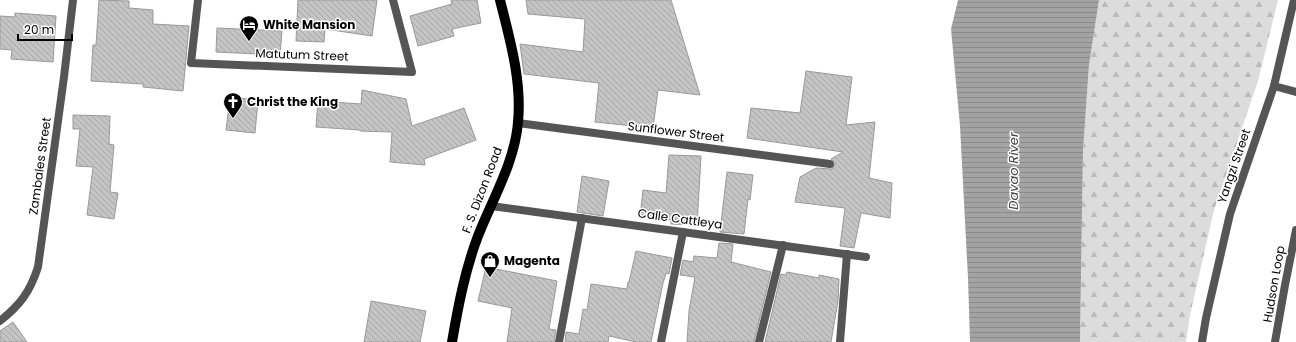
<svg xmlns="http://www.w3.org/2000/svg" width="1296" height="342" font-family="Poppins,sans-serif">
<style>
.forest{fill:url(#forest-firs)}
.water{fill:url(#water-rules)}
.building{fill:url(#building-back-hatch);stroke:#999}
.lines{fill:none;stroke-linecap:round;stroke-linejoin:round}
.street{stroke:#555;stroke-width:8}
.primary{stroke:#000;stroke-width:10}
.labels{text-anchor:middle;stroke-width:3;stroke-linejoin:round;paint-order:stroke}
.poi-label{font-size:12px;font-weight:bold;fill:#000;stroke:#fff;text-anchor:start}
.street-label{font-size:12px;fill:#000;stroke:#fff}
.water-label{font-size:13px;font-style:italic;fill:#444;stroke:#fff}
</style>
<defs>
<pattern id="forest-firs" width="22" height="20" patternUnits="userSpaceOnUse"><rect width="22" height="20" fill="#dcdcdc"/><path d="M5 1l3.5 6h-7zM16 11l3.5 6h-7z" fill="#bbb"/></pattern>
<pattern id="water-rules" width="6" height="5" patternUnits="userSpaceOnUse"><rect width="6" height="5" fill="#a3a3a3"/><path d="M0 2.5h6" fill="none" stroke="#8b8b8b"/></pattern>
<pattern id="building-back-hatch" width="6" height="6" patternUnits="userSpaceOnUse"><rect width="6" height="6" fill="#c4c4c4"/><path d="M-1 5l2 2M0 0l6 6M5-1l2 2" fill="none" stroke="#a7a7a7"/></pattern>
</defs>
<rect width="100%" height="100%" fill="#fff"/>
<path class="forest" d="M1099,0h179l-20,81 -44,129 -24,105 -4,27h-106l3,-191 6,-86z"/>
<path class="water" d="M958,0h141l-10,65 -6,86 -3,191h-110l-2,-64 -8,-152 -9,-97z"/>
<g class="building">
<path d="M99,0l30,1v7l24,2v14l36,2 -6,65 -40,-4v-3l-52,-3 2,-36h3z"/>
<path d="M298,0h79l-5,36 -47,-7 -1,13 -28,-1z"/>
<path d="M451,0h26l4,23 -29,6 2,7 -36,10 -8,-30 42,-12z"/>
<path d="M526,0h145l29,95 -42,-5 -5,38 -58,-6 4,-39 -75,-9 -4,-30 63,8 2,-33 -57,-5z"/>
<path d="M15,13l41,3 -3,46 -42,-3 1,-9 -12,-1v-33l15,1z"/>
<path d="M217,28l65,3 -2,24 -64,-3z"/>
<path d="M806,71l46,6 -6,48 29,-3 -6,56 23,5 -2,35 -29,-5 -7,35 -14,-2 5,-38 -50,-6 5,-25 16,-9 16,1 3,-5v-2l-4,-3 12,-7 -96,-14 4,-30 49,5z"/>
<path d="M362,90l44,9 6,27 52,-18 12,32 -52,19 1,6 -35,-3 2,-30 -32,-1v-1l-44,-3 2,-26 43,3z"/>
<path d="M230,97l28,3 -3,33 -29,-3z"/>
<path d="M73,115l37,1 -1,28 5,1 -4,47 8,1 -4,26 -27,-4 6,-48 -17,-1 4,-37h-7z"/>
<path d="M669,155l32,1 -4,69 -26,-1v-4l-31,-3 3,-27 23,3z"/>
<path d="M727,172l26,3 -3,25 -2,-1 -4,35 -24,-2z"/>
<path d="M582,176l27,5 -6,35 -26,-4z"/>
<path d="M719,243l14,1 -2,18 40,10 -17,70h-67l2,-31 6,-34 -15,-2 3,-15 10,2 1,-6 23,2z"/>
<path d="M636,251l36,7 -3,16 -3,-1 -3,10 -12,59h-15l-27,-6 -1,6h-43l1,-10 13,2 4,-25 4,1 4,-26 36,5 1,-7h1z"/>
<path d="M486,267l71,14 -8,48 7,1 -2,12h-47l5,-34 -34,-7z"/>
<path d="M787,272l32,6v-3l20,4 -1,22 -7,41h-66l16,-68 5,1z"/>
<path d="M371,301l55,10 -6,31h-56z"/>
<path d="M13,322l14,20h-27v-11z"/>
</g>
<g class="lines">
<g class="street">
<path d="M198,0l-7,63 221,9 -19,-72"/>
<path d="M1274,86l22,6"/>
<path d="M518,123l312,41"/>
<path d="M491,206l375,51"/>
<path d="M0,321c20,-16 30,-29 38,-54l26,-190 9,-77"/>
<path d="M559,342l23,-124"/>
<path d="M661,342l22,-110"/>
<path d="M759,342l24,-97"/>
<path d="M840,342l7,-88"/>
<path d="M1202,342l4,-24 24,-104 44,-128 20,-86"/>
<path d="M1275,342l10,-57 11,-55"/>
</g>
<path class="primary" d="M452,342c6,-35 13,-72 26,-106 14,-36 37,-74 40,-114 4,-41 -8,-82 -18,-122"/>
</g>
<defs>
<g id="hotel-pin" transform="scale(1)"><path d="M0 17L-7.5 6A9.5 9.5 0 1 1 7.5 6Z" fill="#000" stroke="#fff"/><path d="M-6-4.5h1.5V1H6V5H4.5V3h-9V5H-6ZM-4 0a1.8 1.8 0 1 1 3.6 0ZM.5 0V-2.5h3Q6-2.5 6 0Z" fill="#fff"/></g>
<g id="church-pin" transform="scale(1)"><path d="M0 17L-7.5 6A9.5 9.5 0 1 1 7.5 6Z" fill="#000" stroke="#fff"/><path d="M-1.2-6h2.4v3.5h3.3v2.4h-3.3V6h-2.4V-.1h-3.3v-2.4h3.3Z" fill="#fff"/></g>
<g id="shop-pin" transform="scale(1)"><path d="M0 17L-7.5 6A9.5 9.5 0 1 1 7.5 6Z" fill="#000" stroke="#fff"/><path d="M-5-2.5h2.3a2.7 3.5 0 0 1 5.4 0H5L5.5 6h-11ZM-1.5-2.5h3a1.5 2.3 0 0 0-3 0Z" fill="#fff"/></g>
</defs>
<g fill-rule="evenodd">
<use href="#hotel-pin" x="249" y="25"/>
<use href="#church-pin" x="233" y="102"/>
<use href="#shop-pin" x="490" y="261"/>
</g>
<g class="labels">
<g class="poi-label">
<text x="263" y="29">White Mansion</text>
<text x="247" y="106">Christ the King</text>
<text x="504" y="265">Magenta</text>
</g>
<g class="street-label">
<text transform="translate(302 55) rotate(2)" y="4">Matutum Street</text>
<text transform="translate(676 132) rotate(7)" y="4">Sunflower Street</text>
<text transform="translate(40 166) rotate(-82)" y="4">Zambales Street</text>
<text transform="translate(1234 166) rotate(-71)" y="4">Yangzi Street</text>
<text transform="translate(482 190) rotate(-69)" y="4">F. S. Dizon Road</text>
<text transform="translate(680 219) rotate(8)" y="4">Calle Cattleya</text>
<text transform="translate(1274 284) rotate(-80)" y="4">Hudson Loop</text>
</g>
<g class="water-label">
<text transform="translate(1013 171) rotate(-90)" y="5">Davao River</text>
</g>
</g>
<path d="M18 34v6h54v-6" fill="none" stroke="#000000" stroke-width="2"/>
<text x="24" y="34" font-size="12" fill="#000000" stroke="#ffffff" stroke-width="3" paint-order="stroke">20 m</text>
</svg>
